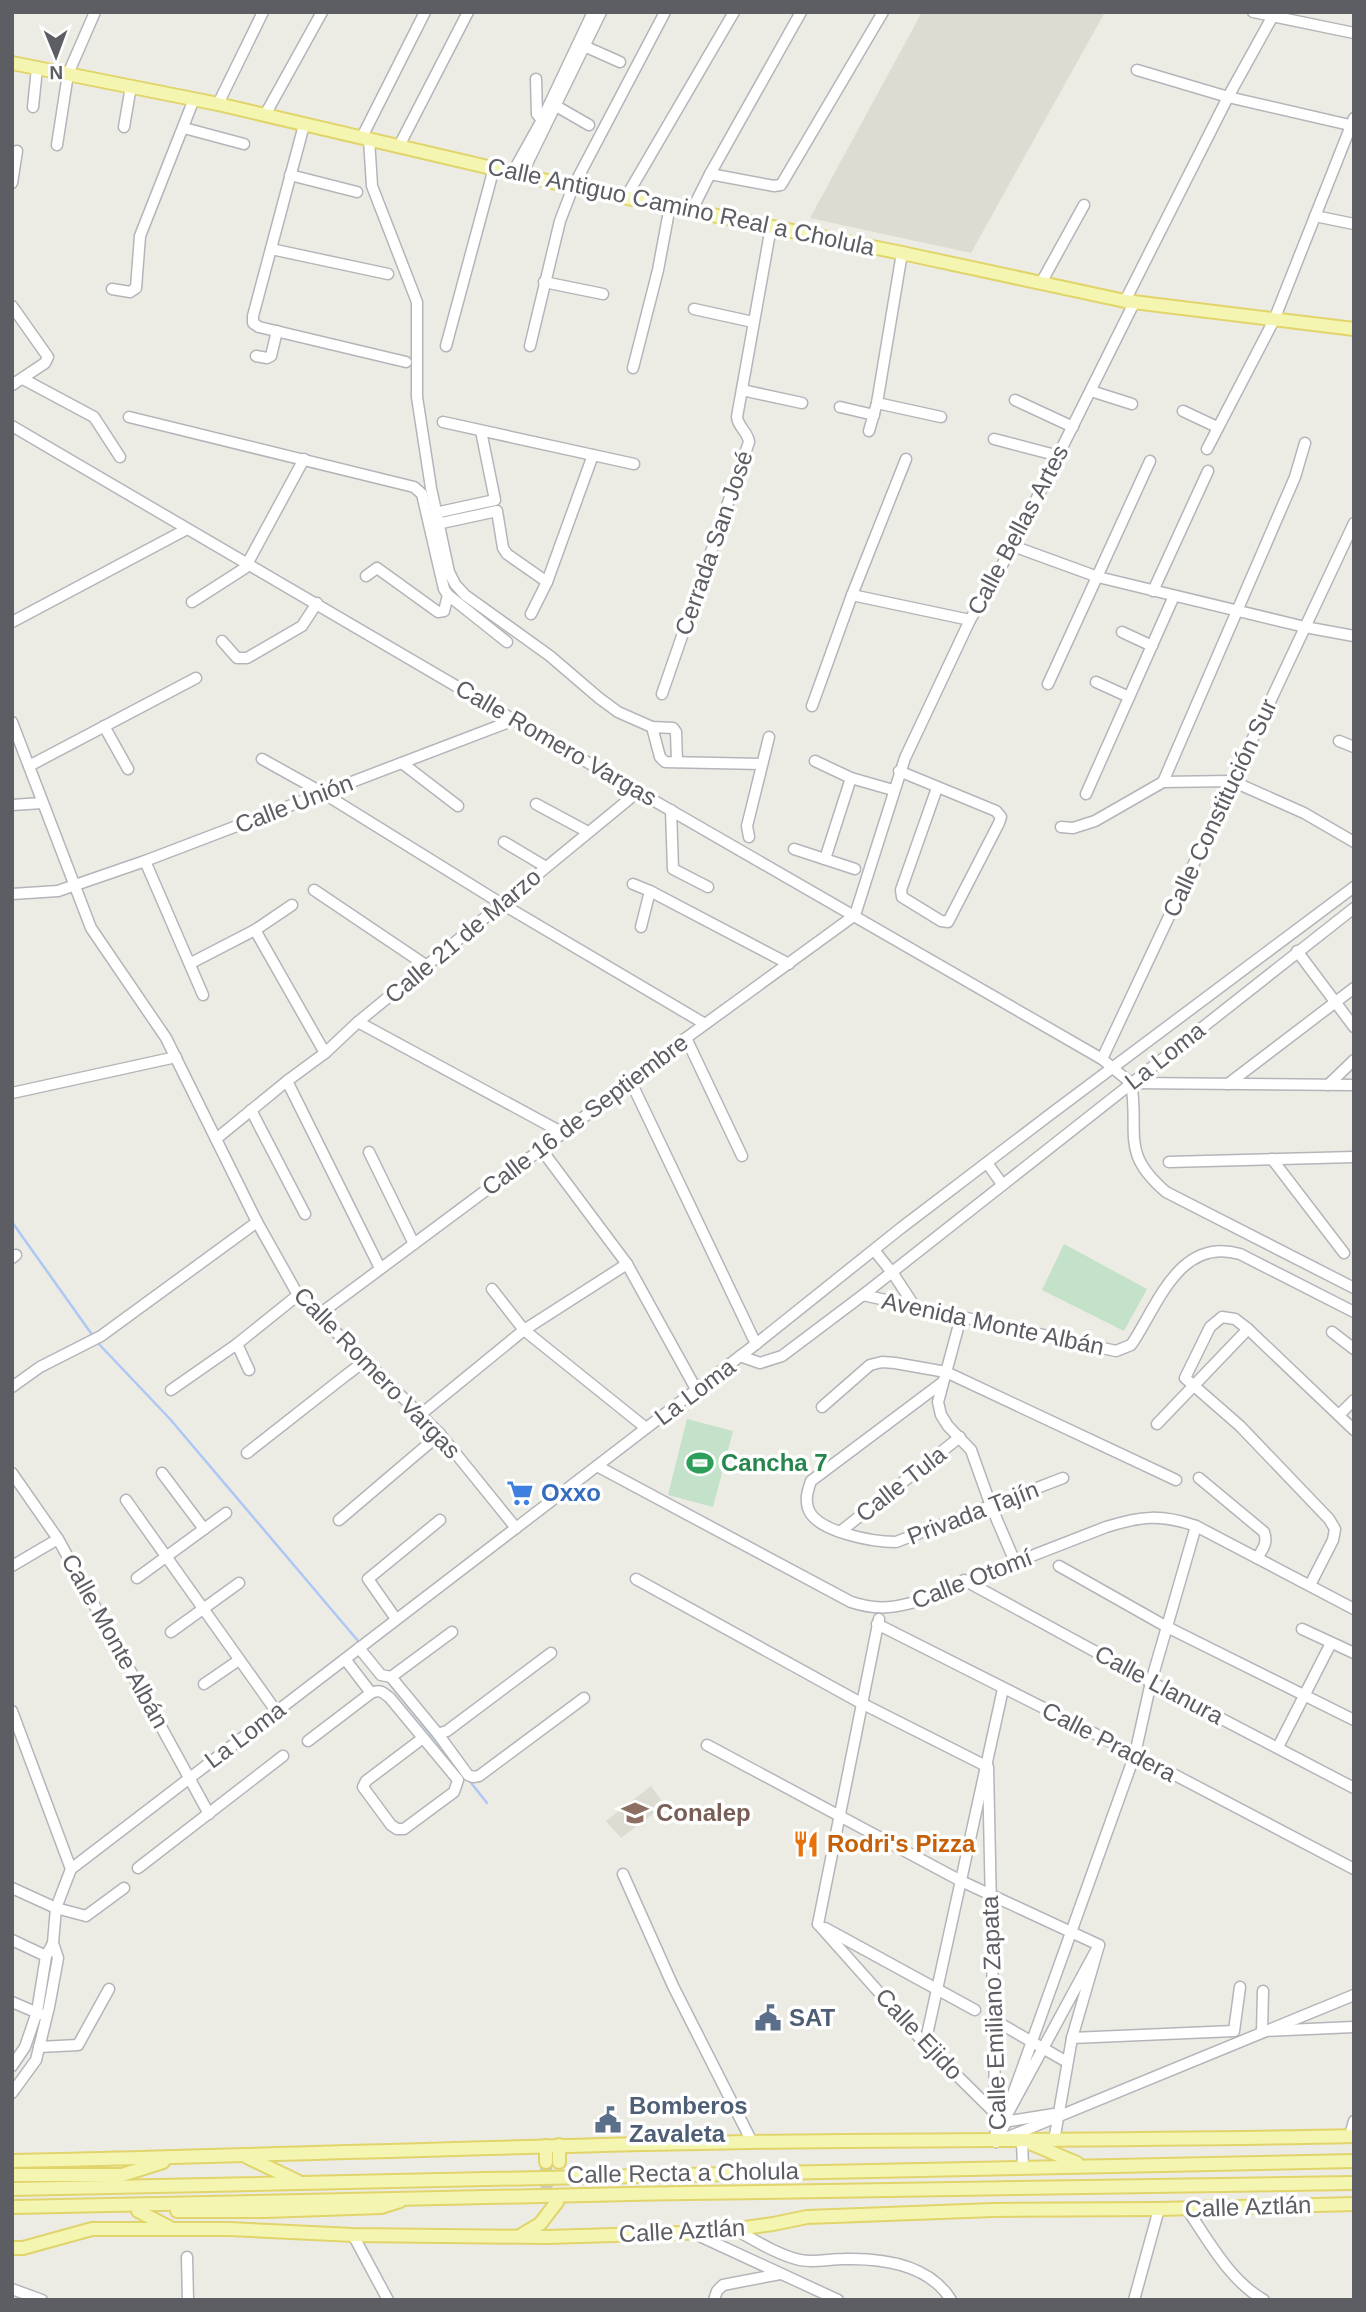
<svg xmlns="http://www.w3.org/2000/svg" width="1366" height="2312" font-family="Arial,sans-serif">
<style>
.education{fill:#dcdcd3}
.green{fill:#c4e1c9}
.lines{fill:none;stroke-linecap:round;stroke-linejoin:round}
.stream{stroke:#adc8f4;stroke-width:2.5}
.major-tunnel{stroke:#c9c8c4;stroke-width:12;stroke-dasharray:12 6;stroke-linecap:butt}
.minor-casing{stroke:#b4b5ba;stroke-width:13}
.major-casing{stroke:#e0d46a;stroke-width:16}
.minor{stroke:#fff;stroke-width:10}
.major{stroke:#f4f5b1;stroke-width:12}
.labels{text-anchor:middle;stroke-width:7;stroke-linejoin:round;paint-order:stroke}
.street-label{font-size:24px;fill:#5c5e63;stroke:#fff}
.leisure-label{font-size:24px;font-weight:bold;fill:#27864d;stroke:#fff;text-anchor:start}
.shop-label{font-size:24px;font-weight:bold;fill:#366cbe;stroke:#fff;text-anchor:start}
.education-label{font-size:24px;font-weight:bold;fill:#785e54;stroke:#fff;text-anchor:start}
.food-label{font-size:24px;font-weight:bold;fill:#c56008;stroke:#fff;text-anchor:start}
.service-label{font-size:24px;font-weight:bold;fill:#4e5e75;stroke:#fff;text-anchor:start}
</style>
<rect width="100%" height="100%" fill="#edece4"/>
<g class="education">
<path d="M922,12h183l-134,241 -161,-35z"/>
<path d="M651,1786l14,19 -44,33 -15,-17z"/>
</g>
<g class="green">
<path d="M1064,1244l83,45 -23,42 -82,-41z"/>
<path d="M687,1419l46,12 -20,76 -45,-12z"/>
</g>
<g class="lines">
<g class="stream">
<path d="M12,1222l81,114"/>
<path d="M97,1342l73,77 189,223"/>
<path d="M386,1679l55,68"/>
<path d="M468,1779l19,24"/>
</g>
<g class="major-tunnel">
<path d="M546,2162l1,40"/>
<path d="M557,2202l2,-40"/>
</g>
<g class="minor-casing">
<g id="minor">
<path d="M1253,12l101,21"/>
<path d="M584,46l36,16"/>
<path d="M1137,70l91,27 126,29"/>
<path d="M536,79l1,35 5,6"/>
<path d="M218,104l45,-92"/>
<path d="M556,106l33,19"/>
<path d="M33,107l4,-39"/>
<path d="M265,115l57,-103"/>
<path d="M304,125l-51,191v7l6,4 147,35"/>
<path d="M124,127l7,-41"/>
<path d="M184,128l60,16"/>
<path d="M362,137l63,-125"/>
<path d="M369,139l3,47 45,116v95l14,91 18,84 6,12 10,11 85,61 49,42 19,14 34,15 21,1 3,4 1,30"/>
<path d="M57,145l11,-71 27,-62"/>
<path d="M399,146l69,-134"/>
<path d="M513,172l29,-52 51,-108"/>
<path d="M522,174l79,-162"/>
<path d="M710,174l64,12 7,-1 102,-173"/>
<path d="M290,175l67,17"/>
<path d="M12,183l5,-32"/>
<path d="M626,197l108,-185"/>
<path d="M692,210l18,-36 91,-162"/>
<path d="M1315,216l39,8"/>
<path d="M271,249l117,25"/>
<path d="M544,282l59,12"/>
<path d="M1041,283l43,-78"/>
<path d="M112,289l18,3 6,-4 4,-52 54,-137"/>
<path d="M1125,301l103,-204 47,-85"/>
<path d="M12,306l36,51 -3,6 -33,22"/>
<path d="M694,309l59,13"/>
<path d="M446,346l48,-178"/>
<path d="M530,346l30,-125 13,-34 92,-175"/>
<path d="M256,356l11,2 4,-2 6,-25"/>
<path d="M633,368l25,-98 12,-64"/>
<path d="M23,379l71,38 26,40"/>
<path d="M742,390l60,13"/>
<path d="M1091,391l41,13"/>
<path d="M1015,400l58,27"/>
<path d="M877,403l64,14"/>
<path d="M840,407l34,8"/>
<path d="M1183,411l34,16"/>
<path d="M129,417l285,70 8,7 22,95 4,6 59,47"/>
<path d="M443,422l191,42"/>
<path d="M12,426l502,294 588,339"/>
<path d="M869,431l8,-28 25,-150"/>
<path d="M994,439l65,17"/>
<path d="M1207,449l67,-129 80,-202"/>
<path d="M435,513l60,-13 -14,-69"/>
<path d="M437,524l60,-13 6,37 4,6 40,28"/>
<path d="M1013,546l85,31 207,50 49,9"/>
<path d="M366,576l11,-8 61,44 6,-1 4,-16"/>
<path d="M1153,591l55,-120"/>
<path d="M852,595l118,25"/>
<path d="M192,602l53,-34 59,-109"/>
<path d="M531,614l16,-32 46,-127"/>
<path d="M12,622l175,-93"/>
<path d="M1122,632l30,14"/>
<path d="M222,641l15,17h10l55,-32 15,-23"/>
<path d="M1096,682l33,15"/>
<path d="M1048,684l102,-223"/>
<path d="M662,694l87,-252c-1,-10 -11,-15 -12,-25l34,-190"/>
<path d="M812,706l40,-111 54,-136"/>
<path d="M12,722l79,206 75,110 91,184 41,73 142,139 76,94"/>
<path d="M104,726l24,43"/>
<path d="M652,727l8,30 5,5 97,2"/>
<path d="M1339,741l15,6"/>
<path d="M262,759l61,34 179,111 203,120"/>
<path d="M815,761l36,17 42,12"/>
<path d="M402,763l56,43"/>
<path d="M29,766l167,-88"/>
<path d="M899,771l97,40 5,6 -2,6 -51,99 -7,-1 -39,-24 -1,-7 36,-102"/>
<path d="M1163,782l132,-305 10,-34"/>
<path d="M1086,794l88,-198"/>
<path d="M536,804l52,28"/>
<path d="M12,805l30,-2"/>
<path d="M671,810l2,59 35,18"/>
<path d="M1061,827l12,1 22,-7 68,-39 69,-1 72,32 50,29"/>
<path d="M749,837l-2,-11 22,-89"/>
<path d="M504,842l42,25"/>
<path d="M794,849l61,20"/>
<path d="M825,859l26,-81"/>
<path d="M145,861l58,134"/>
<path d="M633,884l17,7 139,73"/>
<path d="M314,890l113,76"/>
<path d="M12,894l46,-3 87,-30 369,-141"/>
<path d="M855,915l50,-157 65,-138 43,-74 121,-243"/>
<path d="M641,927l9,-36"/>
<path d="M255,930l70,123"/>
<path d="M1297,951l57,76"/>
<path d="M191,963l64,-33 37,-25"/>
<path d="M358,1022l205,111"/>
<path d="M686,1038l56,118"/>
<path d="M287,1081l93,187"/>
<path d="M631,1082l125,262"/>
<path d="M1131,1083l-29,-24 252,-536"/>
<path d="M1131,1083c9,50 -12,69 35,109l188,96"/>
<path d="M1131,1083l223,2"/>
<path d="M1228,1084l126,-96"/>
<path d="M1328,1085l26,-25"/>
<path d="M12,1093l164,-36"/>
<path d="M251,1110l54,104"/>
<path d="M216,1139l71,-58 38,-28 33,-31 281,-231"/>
<path d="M541,1149l86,115 69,125"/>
<path d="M369,1152l45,92"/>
<path d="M1272,1159l72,94"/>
<path d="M1169,1162l185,-5"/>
<path d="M987,1163l15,21"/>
<path d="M874,1250l20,25 21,32"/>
<path d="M12,1258l4,-3"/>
<path d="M492,1289l32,41 122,98"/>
<path d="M863,1295l253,56 15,-6 4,-6c25,-40 47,-102 105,-85l114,58"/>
<path d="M317,1316l246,-183 123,-95 169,-123"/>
<path d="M961,1317l-23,85 3,13 7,11 23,24 20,56 24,56"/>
<path d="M1332,1332l22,17"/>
<path d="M740,1356l20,7 22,-7 81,-61 491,-387"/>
<path d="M249,1370l-12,-26 61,-49"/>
<path d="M943,1382l-132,99c-3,9 -6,17 -3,27 7,24 66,34 88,34l167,-64"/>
<path d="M12,1387l28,-20 61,-31 156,-114"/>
<path d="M171,1390l66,-46"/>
<path d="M822,1407l48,-42 12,-3 13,1 51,9 230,108"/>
<path d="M420,1415l104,-85 103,-66"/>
<path d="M1339,1415l15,-15"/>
<path d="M1157,1424l91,-95"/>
<path d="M247,1453l98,-77 12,-9 9,-3"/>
<path d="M597,1466l254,136c22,7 37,7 60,1l195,-76c35,-11 55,-13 90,-1l158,83"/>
<path d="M12,1473l46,66 151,275"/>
<path d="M162,1473l42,56"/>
<path d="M1199,1478l65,54c4,11 -1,17 -7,26"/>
<path d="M126,1500l150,211"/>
<path d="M339,1520l101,-86"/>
<path d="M841,1531l119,-94"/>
<path d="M12,1566l46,-27"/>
<path d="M1059,1566l108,61 187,93"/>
<path d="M137,1578l89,-65"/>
<path d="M636,1579l225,124 127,64 8,375 358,-147"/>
<path d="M964,1580l187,102 203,106"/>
<path d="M1310,1585l23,-45 2,-11 -6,-10 -89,-93 -55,-48 25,-51 12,-10 13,2 13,10 106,101"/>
<path d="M396,1619l-28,-40 72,-59"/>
<path d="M877,1624l258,130 219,115"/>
<path d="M1302,1629l52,24"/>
<path d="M171,1632l68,-49"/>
<path d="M359,1648l22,27 10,2 61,-45"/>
<path d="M391,1677l47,57 9,-3 104,-78"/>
<path d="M204,1684l35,-24"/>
<path d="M371,1693c9,-4 12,-1 19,5l68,82 -4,12 -50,37h-7l-6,-4 -28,-38 3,-6 57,-43"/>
<path d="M12,1711l59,158"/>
<path d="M438,1734l30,41 5,2 6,-1 105,-78"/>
<path d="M308,1741l63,-48 -26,-34"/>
<path d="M707,1745l254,136 138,64"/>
<path d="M1278,1747l53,-104"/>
<path d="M138,1868l145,-112"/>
<path d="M623,1874l50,112 79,156"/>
<path d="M12,1888l44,20 30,8 38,-28"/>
<path d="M818,1924l107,120 72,71"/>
<path d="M818,1924l61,-305"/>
<path d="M825,1928l150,82"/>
<path d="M12,1940l34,16"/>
<path d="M1263,1991l-1,40 92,-4"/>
<path d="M12,2002l28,12"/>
<path d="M994,2020l73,42"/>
<path d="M1072,2038l162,-7 6,-44"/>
<path d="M925,2044l78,-355"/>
<path d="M39,2047l39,-2 31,-56"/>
<path d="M12,2066l13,-19 12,-35 9,-56 7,-13 3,-35 15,-39 685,-525 145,-116 151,-115 302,-226"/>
<path d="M12,2093l24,-33 13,-53 9,-49 -5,-15"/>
<path d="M1003,2122l51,-8"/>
<path d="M1017,2136l5,6 1,25"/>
<path d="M1350,2136l4,-15"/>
<path d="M1054,2141l18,-103 27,-93 -96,177 2,2 -9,18 7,-20 132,-368 16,-72 45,-156"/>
<path d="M1187,2209c21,31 43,72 77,91"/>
<path d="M736,2230c20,11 42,25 64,30 14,3 30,-1 44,-1 39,-1 85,5 107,41"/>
<path d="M693,2233l145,67"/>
<path d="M353,2235l35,65"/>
<path d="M187,2257l1,43"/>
<path d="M12,2289l30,11"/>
<path d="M714,2300l3,-9 6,-6 57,-11"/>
<path d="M1134,2300l25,-91"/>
</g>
</g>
<g class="major-casing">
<g id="major">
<path d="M12,63l206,41 355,83 329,66 223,48 229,28"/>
<path d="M1032,2144l45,19"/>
<path d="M559,2145v17"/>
<path d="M546,2146v16"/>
<path d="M247,2157l50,24"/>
<path d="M12,2161c245,-5 490,-15 735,-19 202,-3 404,-1 607,-6"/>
<path d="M12,2175h110l41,-13"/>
<path d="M12,2189l1342,-28"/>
<path d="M12,2207c447,-12 895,-17 1342,-24"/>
<path d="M138,2211l31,16"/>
<path d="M177,2211h88l116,-4 19,-6"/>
<path d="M523,2234l17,-10 17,-22"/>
<path d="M12,2248h11l69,-19h136l125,6 193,2 170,-5 57,-8 34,-7 186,-7 166,-1 195,-5"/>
</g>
</g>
<use href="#minor" class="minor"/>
<use href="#major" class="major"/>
</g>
<defs>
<g id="stadium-bare" transform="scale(2.1)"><path d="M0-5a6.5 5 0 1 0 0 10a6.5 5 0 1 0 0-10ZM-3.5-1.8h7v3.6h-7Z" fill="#2e9e5b" stroke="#fff" stroke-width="2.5" paint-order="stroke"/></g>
<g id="supermarket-bare" transform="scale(2.1)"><path d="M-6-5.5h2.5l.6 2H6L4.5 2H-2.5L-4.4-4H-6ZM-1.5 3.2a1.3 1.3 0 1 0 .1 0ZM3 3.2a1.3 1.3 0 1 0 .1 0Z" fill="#3f7fe0" stroke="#fff" stroke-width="2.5" paint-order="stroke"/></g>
<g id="school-bare" transform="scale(2.1)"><path d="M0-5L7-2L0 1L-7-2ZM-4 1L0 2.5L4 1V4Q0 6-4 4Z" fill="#8d6e63" stroke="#fff" stroke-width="2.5" paint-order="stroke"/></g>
<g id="restaurant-bare" transform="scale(2.1)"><path d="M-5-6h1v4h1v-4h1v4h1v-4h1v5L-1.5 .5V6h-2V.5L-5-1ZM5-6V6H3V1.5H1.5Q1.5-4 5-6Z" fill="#e8710a" stroke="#fff" stroke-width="2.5" paint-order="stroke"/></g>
<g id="civic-bare" transform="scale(2.1)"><path d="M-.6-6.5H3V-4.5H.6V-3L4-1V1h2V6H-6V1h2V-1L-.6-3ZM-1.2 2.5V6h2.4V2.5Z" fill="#5c6f8a" stroke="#fff" stroke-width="2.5" paint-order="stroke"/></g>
</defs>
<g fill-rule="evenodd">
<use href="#stadium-bare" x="700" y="1463"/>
<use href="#supermarket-bare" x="520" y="1493"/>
<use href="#school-bare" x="635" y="1813"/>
<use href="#restaurant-bare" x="806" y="1844"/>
<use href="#civic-bare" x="768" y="2018"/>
<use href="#civic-bare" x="608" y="2120"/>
</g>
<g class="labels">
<g class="street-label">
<text transform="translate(681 207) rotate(12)" y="8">Calle Antiguo Camino Real a Cholula</text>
<text transform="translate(1018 530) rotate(-62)" y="8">Calle Bellas Artes</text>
<text transform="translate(714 543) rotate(-71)" y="8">Cerrada San José</text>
<text transform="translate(556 743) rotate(30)" y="8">Calle Romero Vargas</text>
<text transform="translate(294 804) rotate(-21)" y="8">Calle Unión</text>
<text transform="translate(1220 808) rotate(-65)" y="8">Calle Constitución Sur</text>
<text transform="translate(463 936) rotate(-40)" y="8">Calle 21 de Marzo</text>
<text transform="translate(1165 1056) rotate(-38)" y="8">La Loma</text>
<text transform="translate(585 1115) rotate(-37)" y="8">Calle 16 de Septiembre</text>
<text transform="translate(993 1324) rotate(12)" y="8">Avenida Monte Albán</text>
<text transform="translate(377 1373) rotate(46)" y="8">Calle Romero Vargas</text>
<text transform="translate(695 1392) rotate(-37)" y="8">La Loma</text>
<text transform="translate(901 1484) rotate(-38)" y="8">Calle Tula</text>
<text transform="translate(973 1513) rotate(-21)" y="8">Privada Tajín</text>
<text transform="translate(972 1579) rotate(-21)" y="8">Calle Otomí</text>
<text transform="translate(115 1641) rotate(61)" y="8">Calle Monte Albán</text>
<text transform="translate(1159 1685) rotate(28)" y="8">Calle Llanura</text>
<text transform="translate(245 1735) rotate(-37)" y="8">La Loma</text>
<text transform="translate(1109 1742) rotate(27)" y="8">Calle Pradera</text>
<text transform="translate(994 2013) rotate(-92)" y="8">Calle Emiliano Zapata</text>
<text transform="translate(919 2034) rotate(47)" y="8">Calle Ejido</text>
<text transform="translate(683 2173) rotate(-1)" y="8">Calle Recta a Cholula</text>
<text transform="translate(1248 2207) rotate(-2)" y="8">Calle Aztlán</text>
<text transform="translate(682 2231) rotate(-3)" y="8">Calle Aztlán</text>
</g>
<g class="leisure-label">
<text x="721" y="1471">Cancha 7</text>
</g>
<g class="shop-label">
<text x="541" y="1501">Oxxo</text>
</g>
<g class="education-label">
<text x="656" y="1821">Conalep</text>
</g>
<g class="food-label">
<text x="827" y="1852">Rodri's Pizza</text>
</g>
<g class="service-label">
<text x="789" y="2026">SAT</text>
<text x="629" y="2114">Bomberos<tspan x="629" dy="28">Zavaleta</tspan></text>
</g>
</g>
<rect width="1366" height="2312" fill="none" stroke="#5c5e63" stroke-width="28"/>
<g transform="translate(56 56) rotate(179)" stroke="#ffffff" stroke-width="5" paint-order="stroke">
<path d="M0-5L12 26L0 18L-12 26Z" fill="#5c5e63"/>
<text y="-10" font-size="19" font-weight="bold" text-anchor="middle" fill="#5c5e63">N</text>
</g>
</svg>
